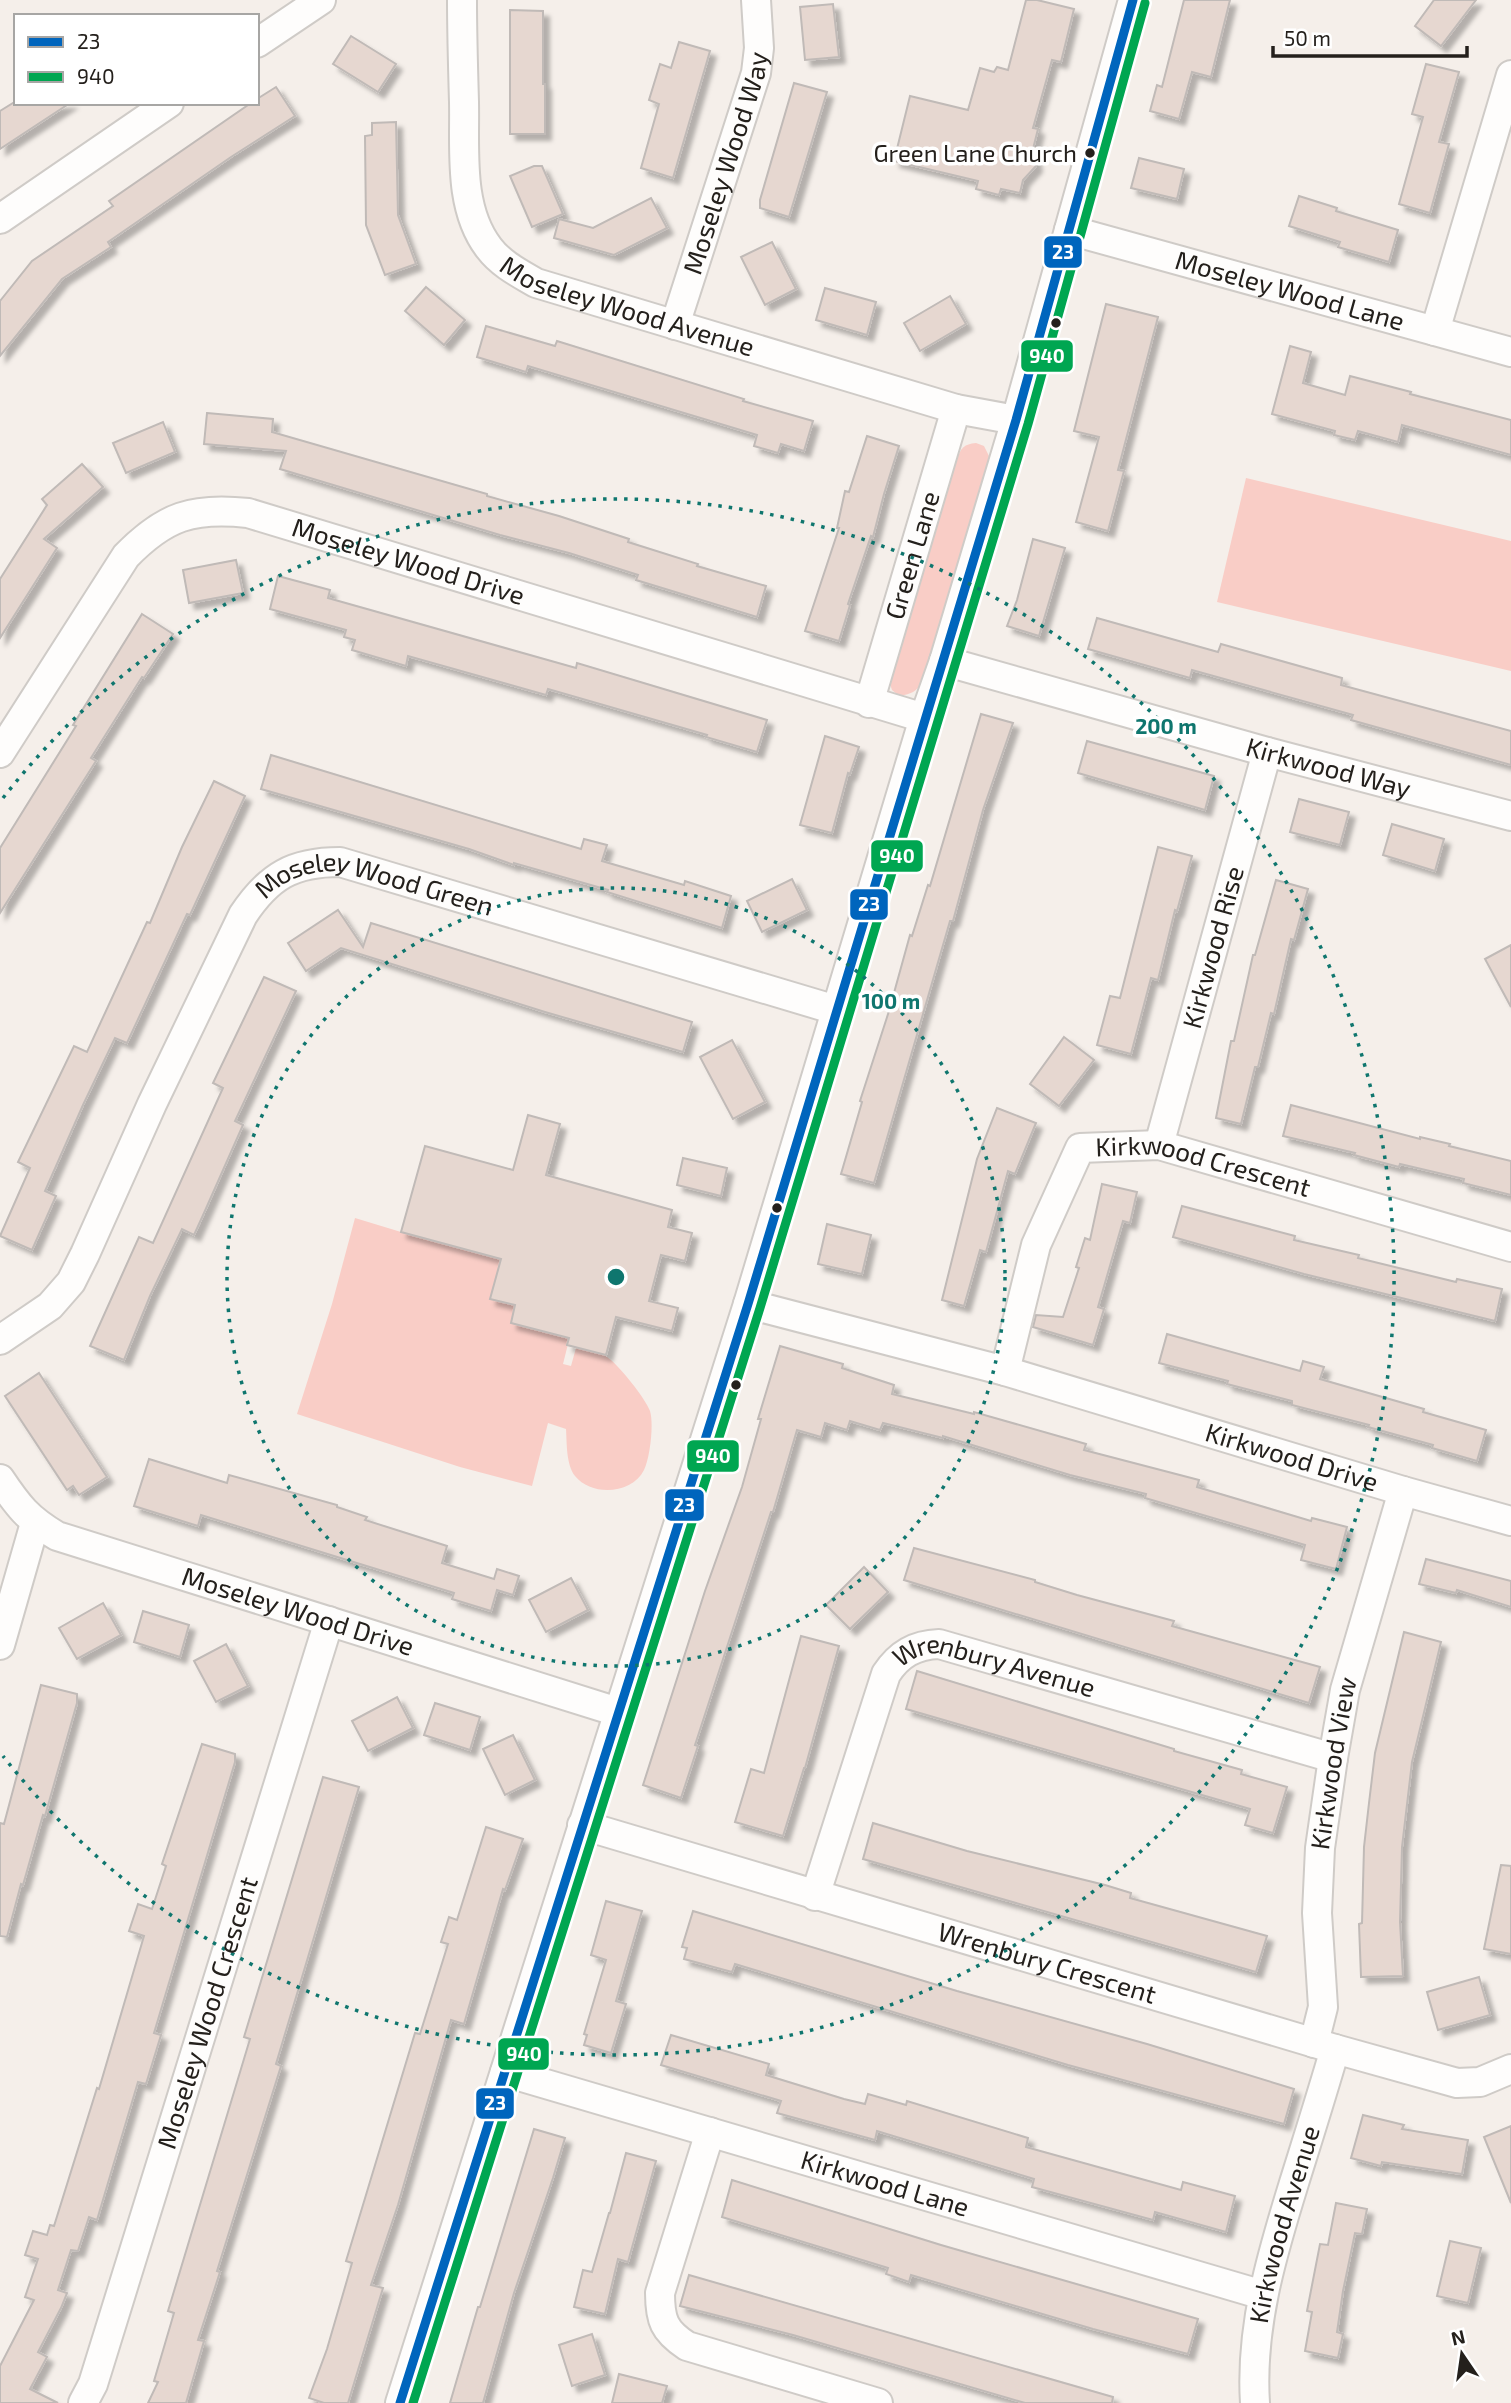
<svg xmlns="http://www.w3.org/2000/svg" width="1511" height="2403" font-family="'Exo 2',sans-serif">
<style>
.green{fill:#f9cdc6}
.building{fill:#e6d7d0;stroke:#c0bab7;stroke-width:2;filter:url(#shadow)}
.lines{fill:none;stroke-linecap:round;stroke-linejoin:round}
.minor-casing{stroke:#cfcbc7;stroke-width:32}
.minor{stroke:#fefdfc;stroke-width:28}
.bus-1-casing{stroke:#fff;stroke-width:14}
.bus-2-casing{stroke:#fff;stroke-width:14}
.bus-1{stroke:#0065bd;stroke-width:9}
.bus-2{stroke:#00a651;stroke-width:9}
.ring{fill:none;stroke:#0f766e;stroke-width:3.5;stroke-dasharray:3.5 7}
.bus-dot{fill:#24201c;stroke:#fff;stroke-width:2.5}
.labels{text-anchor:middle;stroke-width:7;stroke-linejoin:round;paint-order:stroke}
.bus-label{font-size:24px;fill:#24201c;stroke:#fff;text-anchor:end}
.street-label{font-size:26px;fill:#24201c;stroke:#fff}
.centre{fill:#0f766e;stroke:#fff;stroke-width:3.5}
.ring-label{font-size:21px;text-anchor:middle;font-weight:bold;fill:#0f766e;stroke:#fff;stroke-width:7;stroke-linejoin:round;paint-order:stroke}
.line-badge{stroke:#fff;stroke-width:2.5}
.badge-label{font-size:19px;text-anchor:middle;font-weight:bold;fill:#fff}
</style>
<defs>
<filter id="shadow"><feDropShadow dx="6" dy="6" stdDeviation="2" flood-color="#0004"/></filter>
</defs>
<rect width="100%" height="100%" fill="#f5efea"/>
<g class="green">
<path d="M976,443l8,3 5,10 -1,10 -63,209c-5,14 -11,19 -26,21l-7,-6 -3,-9 68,-222c4,-11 7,-15 19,-16z"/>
<path d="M1246,478l265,63v130l-294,-69z"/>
<path d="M355,1218l46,14 102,17 -13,50 25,6 -4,18 21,6 43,-13 -12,48 8,2 5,-18c9,2 23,3 31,9 11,7 39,42 43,54 4,13 0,47 -6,59 -12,24 -52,27 -69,6 -9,-12 -8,-32 -9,-47l-18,-6 -16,63 -72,-19 -163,-53 35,-110z"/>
</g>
<g class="building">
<path d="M1026,0h11l37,9 -13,53 -9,-2 -19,68 5,1 -5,20 3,17 -13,14 -3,13 -19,-4 -2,6 -23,-6 2,-8 -84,-20 16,-65 58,14 12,-42 14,4 3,-5 11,3z"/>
<path d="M1184,0h46l-19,77 -19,-5 -13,47 -29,-8 7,-26 5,2z"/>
<path d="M1434,0h42l-35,46 -26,-20z"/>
<path d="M833,4l6,53 -34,3 -5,-53z"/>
<path d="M510,10l33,1v73h2v50h-35z"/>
<path d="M351,36l45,28 -18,28 -45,-28z"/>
<path d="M679,42l31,9 -37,127 -32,-10 18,-64 -10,-4 11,-36 11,4z"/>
<path d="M1426,64l33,8 -20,70 10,2 -19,69 -31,-9 24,-87 -11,-3z"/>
<path d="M794,83l33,9 -38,125 -29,-9v-8z"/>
<path d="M276,87l19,29 -64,41 -123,85 3,5 -49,32 -62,77v-55l32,-40 81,-55 -4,-5 142,-98h6v-4z"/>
<path d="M13,103h57l-70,46v-38z"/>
<path d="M396,122l2,93 18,49 -31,11 -19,-50 -1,-89 7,-1v-12z"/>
<path d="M1139,158l45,11 -7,30 -46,-11z"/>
<path d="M534,166h8l21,48 -31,13 -22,-51z"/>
<path d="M1299,196l38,12 -1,3 62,19 -9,32 -51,-15 2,-5 -51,-16z"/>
<path d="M651,198l16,30 -53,27 -60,-17 5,-19 34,9z"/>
<path d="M772,242l24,47 -31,16 -24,-48z"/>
<path d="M426,287l39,33 -21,25 -39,-34z"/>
<path d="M825,288l51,14 -9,33 -51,-15z"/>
<path d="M950,296l16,28 -46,27 -16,-28z"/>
<path d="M1106,304l52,13 -40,153 6,1 -16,60 -32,-9 23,-85 -25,-6z"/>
<path d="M486,326l69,20 2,-5 187,58 -1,2 70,20 -9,30 -23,-7 -3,9 -24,-7 3,-11 -229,-69 -2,6 -49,-15z"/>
<path d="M1290,346l21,6 -8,31 42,12 5,-19 61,16 -1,2 101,26v35l-109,-30 -4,17 -40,-11 -3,9 -21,-5 1,-4 -63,-17z"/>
<path d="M207,413l66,6 -1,13 215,62v2l72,20 70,23 -1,3 70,22 -1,2 69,20 -9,31 -121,-37 2,-5 -69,-22 -69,-18 -220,-66 6,-18 -82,-7z"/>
<path d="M163,422l12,30 -49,21 -13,-30z"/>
<path d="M867,436l32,10 -15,48 -11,43 -2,-1 -23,68 2,1 -11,36 -34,-10 34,-103h-2l8,-37 4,1z"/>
<path d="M82,464l21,23 -59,52 13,9 -57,90v-59l47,-74 -5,-6z"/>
<path d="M1033,539l32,9 -26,88 -32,-10 10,-26z"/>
<path d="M236,560l7,33 -54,10 -6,-33z"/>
<path d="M278,576l52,14 -2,8 248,70 1,-5 190,57 -10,32 -51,-15 1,-2 -159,-46 -2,6 -138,-39 -2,10 -54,-16 3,-10 -11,-3 2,-7 -76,-21z"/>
<path d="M142,614l31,20 -29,44 -2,-1 -51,81 5,3 -96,152v-65l76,-122 -3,-1z"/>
<path d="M1097,618l121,34 3,-8 121,34 -1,7 170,46v34l-160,-45 2,-5 -161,-45 -2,8 -102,-29z"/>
<path d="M981,714l32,9 -30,87 -30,111h-3l-76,262 -33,-9 21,-72 -2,-1 29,-90 21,-76 2,1 16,-51 2,1z"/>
<path d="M825,736l34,11 -9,27 -2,-1 -16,60 -32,-8z"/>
<path d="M1087,741l127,35 -9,34 -127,-37z"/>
<path d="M271,755l310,94 3,-10 23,6 -5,16 82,24 1,-4 46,15 -9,32 -115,-36 1,-2 -94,-27v2l-45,-16 -208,-60z"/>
<path d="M214,781l31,15 -55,119 -3,-1 -60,129 -12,-5 -32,67 -38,86 11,5 -24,54 -32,-14 30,-68 -12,-6 56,-116 13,6 60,-130 3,1 32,-76z"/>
<path d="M1299,799l50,13 -9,33 -50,-13z"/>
<path d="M1392,824l52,15 -9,32 -52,-16z"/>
<path d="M1158,847l34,9 -15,55 -2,-1 -17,70 -7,-2 -20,76 -34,-9 13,-49 10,2z"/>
<path d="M792,879l15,31 -45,22 -15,-31z"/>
<path d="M1276,880l32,9 -14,51 -3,-1 -17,75 -3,-1 -13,54h-3l-14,57 -25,-6 15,-77h3l19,-86h2z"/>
<path d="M338,910l25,37 8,-24 321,99 -9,30 -138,-40 -204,-64 -35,23 -18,-28z"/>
<path d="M1511,945v62l-26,-48z"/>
<path d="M264,977l32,14 -61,130 8,4 -39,88 -10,22 -12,-6 -32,67 -26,64 -34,-14 49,-109 14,6 70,-155 -10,-5z"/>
<path d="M1064,1037l30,23 -35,46 -29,-22z"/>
<path d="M732,1040l33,62 -32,17 -33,-62z"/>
<path d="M1291,1105l129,34v-2l30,7 -1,2 62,15v34l-48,-12 1,-4 -64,-15 -1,3 -45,-12 1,-2 -72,-17z"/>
<path d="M997,1108l39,15 -21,51 -7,-3 -22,81 -6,-2 -16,56 -22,-6 35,-141z"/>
<path d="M528,1115l32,9 -14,51 126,35 -4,17 24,6 -7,28 -24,-6 -12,46 29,7 -6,23 -56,-14 -10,38 -39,-10 2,-7 -58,-15 4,-18 -25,-6 11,-40 -100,-27 24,-86 88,24z"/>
<path d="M683,1158l44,10 -6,28 -44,-11z"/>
<path d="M1102,1184l35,8 -7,31 -7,-2 -25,86 6,2 -11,36 -60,-18 3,-12 27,2 16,-49 -3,-1 9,-29 5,2z"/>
<path d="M1182,1206l113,30 -1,4 65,15 -1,3 98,24 1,-3 45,10 -7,32 -191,-47 -131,-37z"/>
<path d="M827,1224l44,11 -9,39 -44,-10z"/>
<path d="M1167,1334l133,37 3,-10 21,6 -4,12 104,30 -1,3 63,18 -9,31 -45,-13 1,-3 -65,-18 1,-2 -77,-20v-4l-65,-17 1,-3 -69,-18z"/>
<path d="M780,1346l63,18 -1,4 52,17 -2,9 82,20v-2l112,32 -2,6 115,30 -2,7 114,34 1,-3 35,9 -11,42 -35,-9 4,-15 -160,-47 1,-4 -76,-19 -127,-39v2l-60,-15 -3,7 -30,-9 -3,9 -22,-7 -4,14 -24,-7 -24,82h-2l-76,233 3,1 -17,52 -38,-13 62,-194 37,-104 19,-68h-3z"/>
<path d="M39,1373l68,104 -28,18 -6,-9 -6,4 -62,-94z"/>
<path d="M149,1459l78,24 2,-8 108,30v2l30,10 -2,3 82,26 -5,17 52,16 3,-10 22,7 -6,19 -16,-5 -6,21 -39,-12 2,-6 -253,-78 -3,11 -64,-20z"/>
<path d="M914,1548l121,32v2l42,13 97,26 -2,5 148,41 -11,36 -405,-123z"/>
<path d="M1426,1559l85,22v26l-54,-17 -1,3 -37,-9z"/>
<path d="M864,1567l24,25 -38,37 -24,-24z"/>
<path d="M571,1578l17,32 -42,22 -17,-32z"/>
<path d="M103,1603l18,32 -44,24 -18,-31z"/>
<path d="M143,1611l46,14 -9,32 -46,-15z"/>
<path d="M1404,1632l37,10 -29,120 -10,85 -2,75 3,54 -42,1 -2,-53 3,-1 2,-76 5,-44 6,-50z"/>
<path d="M801,1636l38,10 -34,122h-1l-21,68 -48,-14 16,-53 13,4z"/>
<path d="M226,1644l22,42 -32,16 -22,-41z"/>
<path d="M917,1671l257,78v2l68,19 -1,4 46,13 -14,46 -28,-8 5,-16 -344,-100z"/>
<path d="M41,1685l36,9v9l-32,113 -2,-1 -20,70 -2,-1 -14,53 -7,-1v-113l4,1z"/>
<path d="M397,1697l16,31 -45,23 -16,-30z"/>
<path d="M435,1703l45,14 -10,33 -46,-15z"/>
<path d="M513,1735l22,45 -30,15 -22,-46z"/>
<path d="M202,1744l33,10v8l-81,271 7,2 -15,49 -8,-2 -41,138 -8,-3 -11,34 -7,-1 -13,40 9,3 -6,15 -23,44 9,5 -17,32 28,14h-58v-37l34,-66 -9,-3 13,-38 -13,-4 8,-24 14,4 3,-10 4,1 43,-138 2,1 45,-153 -15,-5 9,-27 14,5 14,-43 -4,-2z"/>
<path d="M323,1777l36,10 -83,277 5,2 -64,205 3,1 -22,68 6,1 -18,62h-38l10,-21 -4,-1 20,-68 -6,-2 82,-272 -6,-2z"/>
<path d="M873,1823l94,28 138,34 26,8 -1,5 137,38 -11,36 -393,-113z"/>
<path d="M486,1827l37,12 -18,51 -2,-1 -39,135 -13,-4 -53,185 -27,80 12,3 -35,115h-24l-15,-5 18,-49 25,-86 -6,-2 69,-228 5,1 28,-90 -7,-2 8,-25 8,3z"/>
<path d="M1501,1865l10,1v88l-27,-5z"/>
<path d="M606,1901l36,10 -26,90 10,3 -15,49 -27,-8 3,-10 -3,-1 22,-74 -15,-5z"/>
<path d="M693,1911l264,80 190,53 147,45 -10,35 -216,-59 -333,-101 -3,8 -48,-13 3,-11 -5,-1z"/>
<path d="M1479,1977l11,38 -52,15 -11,-38z"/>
<path d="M671,2035l98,29 -3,11 78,24 21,5 3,-10 38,11 1,-4 121,37 -2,9 155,43 2,-8 52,14 -9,36 -71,-20 -2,8 -121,-33 2,-8 -157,-48 -2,9 -98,-27 4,-12 -120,-36z"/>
<path d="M1363,2115l41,10 -2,4 66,11 -6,34 -80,-12 -1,4 -30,-8z"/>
<path d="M1511,2126v77l-27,-66z"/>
<path d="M534,2129l31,9 -12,40 -39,115 -31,110h-33l28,-96h2z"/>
<path d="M626,2153l30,8 -28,101 -10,-3 -13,55 -31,-7 9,-37 9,2 17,-59h1z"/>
<path d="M732,2180l209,65 257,74 -10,35 -95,-25 -182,-54 -2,7 -23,-8 2,-6 -166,-51z"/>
<path d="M1336,2203l31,6 -5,25 -7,-1 -12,58 -6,41 6,2 -5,24 -33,-7 7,-39 -5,-1 13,-67 8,1z"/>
<path d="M1450,2241l31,7 -13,55 -31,-7z"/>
<path d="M689,2275l424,122 -1,6h-87l-232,-68 -113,-29z"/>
<path d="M592,2334l13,41 -33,11 -13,-41z"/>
<path d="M619,2374l48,12 -5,17h-50z"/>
</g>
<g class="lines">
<g class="minor-casing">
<g id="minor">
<path id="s1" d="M462,0c0,34 1,68 2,102 1,47 -6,106 25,146 12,16 30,25 47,35l420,126 60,11"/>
<path d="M257,43l64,-43"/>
<path d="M0,219l169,-116"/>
<path id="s2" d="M1069,230l442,122"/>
<path id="s3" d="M675,325l81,-252 3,-25 -3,-48"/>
<path d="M1435,331l76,-256"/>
<path id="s4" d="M944,661l323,91 244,64"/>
<path id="s5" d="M869,703l87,-294"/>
<path id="s6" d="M0,753l126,-197c39,-40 67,-49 122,-43l676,205"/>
<path id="s7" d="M1159,1145l108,-393"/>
<path id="s8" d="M748,1304l257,67 398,120 108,30"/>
<path id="s9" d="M0,1340l50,-34 21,-24 14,-28 67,-150 91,-189c26,-39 50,-53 97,-53l496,148"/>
<path id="s10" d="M1005,1371l31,-126 44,-97 79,-3 352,102"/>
<path id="s11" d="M0,1479c18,27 28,40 57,57l561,176"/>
<path d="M0,1645l35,-122"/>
<path id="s12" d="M582,1825l753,224 122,34 23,-1 31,-13"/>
<path id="s13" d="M815,1896l71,-222c13,-20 29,-29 53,-30l394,114"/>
<path id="s14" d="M1314,2043l9,-36 -6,-94 3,-65 13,-90 12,-68 58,-199"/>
<path id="s15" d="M505,2072l758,223"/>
<path d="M710,2132l-50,161c0,27 4,38 27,53l191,57"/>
<path id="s16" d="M83,2403l10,-19 236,-763"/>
<path d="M400,2403l348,-1099 176,-586 20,-57 72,-241 117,-420"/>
<path id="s17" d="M1255,2403c-5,-76 17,-149 39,-220 14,-45 28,-89 41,-134"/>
</g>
</g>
<use href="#minor" class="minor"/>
<g class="bus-1-casing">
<path id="bus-1" d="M400,2403l348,-1099 268,-884 117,-420"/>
</g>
<g class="bus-2-casing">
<path id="bus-2" d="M413,2403l347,-1095 268,-884 117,-421"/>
</g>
<use href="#bus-1" class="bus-1"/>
<use href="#bus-2" class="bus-2"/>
</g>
<g class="ring">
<circle cx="616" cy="1277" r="389"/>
<path d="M3 798A778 778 0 1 1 3 1756"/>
</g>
<g class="bus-dot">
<circle cx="1090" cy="153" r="6"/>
<circle cx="1056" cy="323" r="6"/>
<circle cx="777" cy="1208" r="6"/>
<circle cx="736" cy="1385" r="6"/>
</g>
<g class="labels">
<g class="bus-label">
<text x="1077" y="162">Green Lane Church</text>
</g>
<g class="street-label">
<text dy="9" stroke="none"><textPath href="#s3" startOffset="170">Moseley Wood Way</textPath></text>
<text dy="9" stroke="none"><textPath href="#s2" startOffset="229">Moseley Wood Lane</textPath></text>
<text dy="9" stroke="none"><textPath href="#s1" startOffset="406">Moseley Wood Avenue</textPath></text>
<text dy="9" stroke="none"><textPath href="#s5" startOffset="154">Green Lane</textPath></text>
<text dy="9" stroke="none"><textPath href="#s6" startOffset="537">Moseley Wood Drive</textPath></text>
<text dy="9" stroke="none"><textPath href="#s4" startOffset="399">Kirkwood Way</textPath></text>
<text dy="9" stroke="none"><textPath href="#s9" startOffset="649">Moseley Wood Green</textPath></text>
<text dy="9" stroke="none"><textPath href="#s7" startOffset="205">Kirkwood Rise</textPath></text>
<text dy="9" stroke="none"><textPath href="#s10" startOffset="362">Kirkwood Crescent</textPath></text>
<text dy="9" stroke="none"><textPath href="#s8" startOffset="565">Kirkwood Drive</textPath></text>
<text dy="9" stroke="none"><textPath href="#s11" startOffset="334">Moseley Wood Drive</textPath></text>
<text dy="9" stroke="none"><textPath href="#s13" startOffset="354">Wrenbury Avenue</textPath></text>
<text dy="9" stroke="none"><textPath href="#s14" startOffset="282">Kirkwood View</textPath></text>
<text dy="9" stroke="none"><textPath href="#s12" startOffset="485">Wrenbury Crescent</textPath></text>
<text dy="9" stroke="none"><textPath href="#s16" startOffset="410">Moseley Wood Crescent</textPath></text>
<text dy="9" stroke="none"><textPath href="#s15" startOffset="396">Kirkwood Lane</textPath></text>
<text dy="9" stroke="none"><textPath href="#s17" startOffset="182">Kirkwood Avenue</textPath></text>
</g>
</g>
<circle cx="616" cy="1277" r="10" class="centre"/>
<g class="ring-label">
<text x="1166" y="734">200 m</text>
<text x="891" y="1009">100 m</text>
</g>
<g class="line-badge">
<rect x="1043" y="235" width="40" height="34" rx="7" fill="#0065bd"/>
<rect x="1020" y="339" width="54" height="34" rx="7" fill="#00a651"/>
<rect x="870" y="839" width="54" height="34" rx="7" fill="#00a651"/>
<rect x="849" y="888" width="40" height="33" rx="7" fill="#0065bd"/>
<rect x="686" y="1439" width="54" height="34" rx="7" fill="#00a651"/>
<rect x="664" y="1488" width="41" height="34" rx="7" fill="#0065bd"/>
<rect x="497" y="2037" width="53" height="34" rx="7" fill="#00a651"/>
<rect x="475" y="2087" width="40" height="33" rx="7" fill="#0065bd"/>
</g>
<g class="badge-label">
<text x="1063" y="259">23</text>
<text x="1047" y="363">940</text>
<text x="897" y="863">940</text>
<text x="869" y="911">23</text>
<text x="713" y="1463">940</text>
<text x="684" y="1512">23</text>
<text x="524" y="2061">940</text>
<text x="495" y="2110">23</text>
</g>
<rect x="14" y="14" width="245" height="91" fill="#ffffff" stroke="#a7a6a4" stroke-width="2"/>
<rect x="28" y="37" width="35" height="10" fill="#0065bd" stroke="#a7a6a4" stroke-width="2"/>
<text x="77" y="49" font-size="21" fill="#24201c">23</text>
<rect x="28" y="72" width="35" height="10" fill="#00a651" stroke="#a7a6a4" stroke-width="2"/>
<text x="77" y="84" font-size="21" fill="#24201c">940</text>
<g transform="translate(1462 2354) rotate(347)" stroke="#ffffff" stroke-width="5" paint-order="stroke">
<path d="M0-5L12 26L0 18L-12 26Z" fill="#24201c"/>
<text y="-10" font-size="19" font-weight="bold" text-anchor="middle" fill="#24201c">N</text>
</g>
<path d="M1273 46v10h194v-10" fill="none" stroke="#24201c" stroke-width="3.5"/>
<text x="1284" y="46" font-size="21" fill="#24201c" stroke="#ffffff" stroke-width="5" paint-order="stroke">50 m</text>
</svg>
